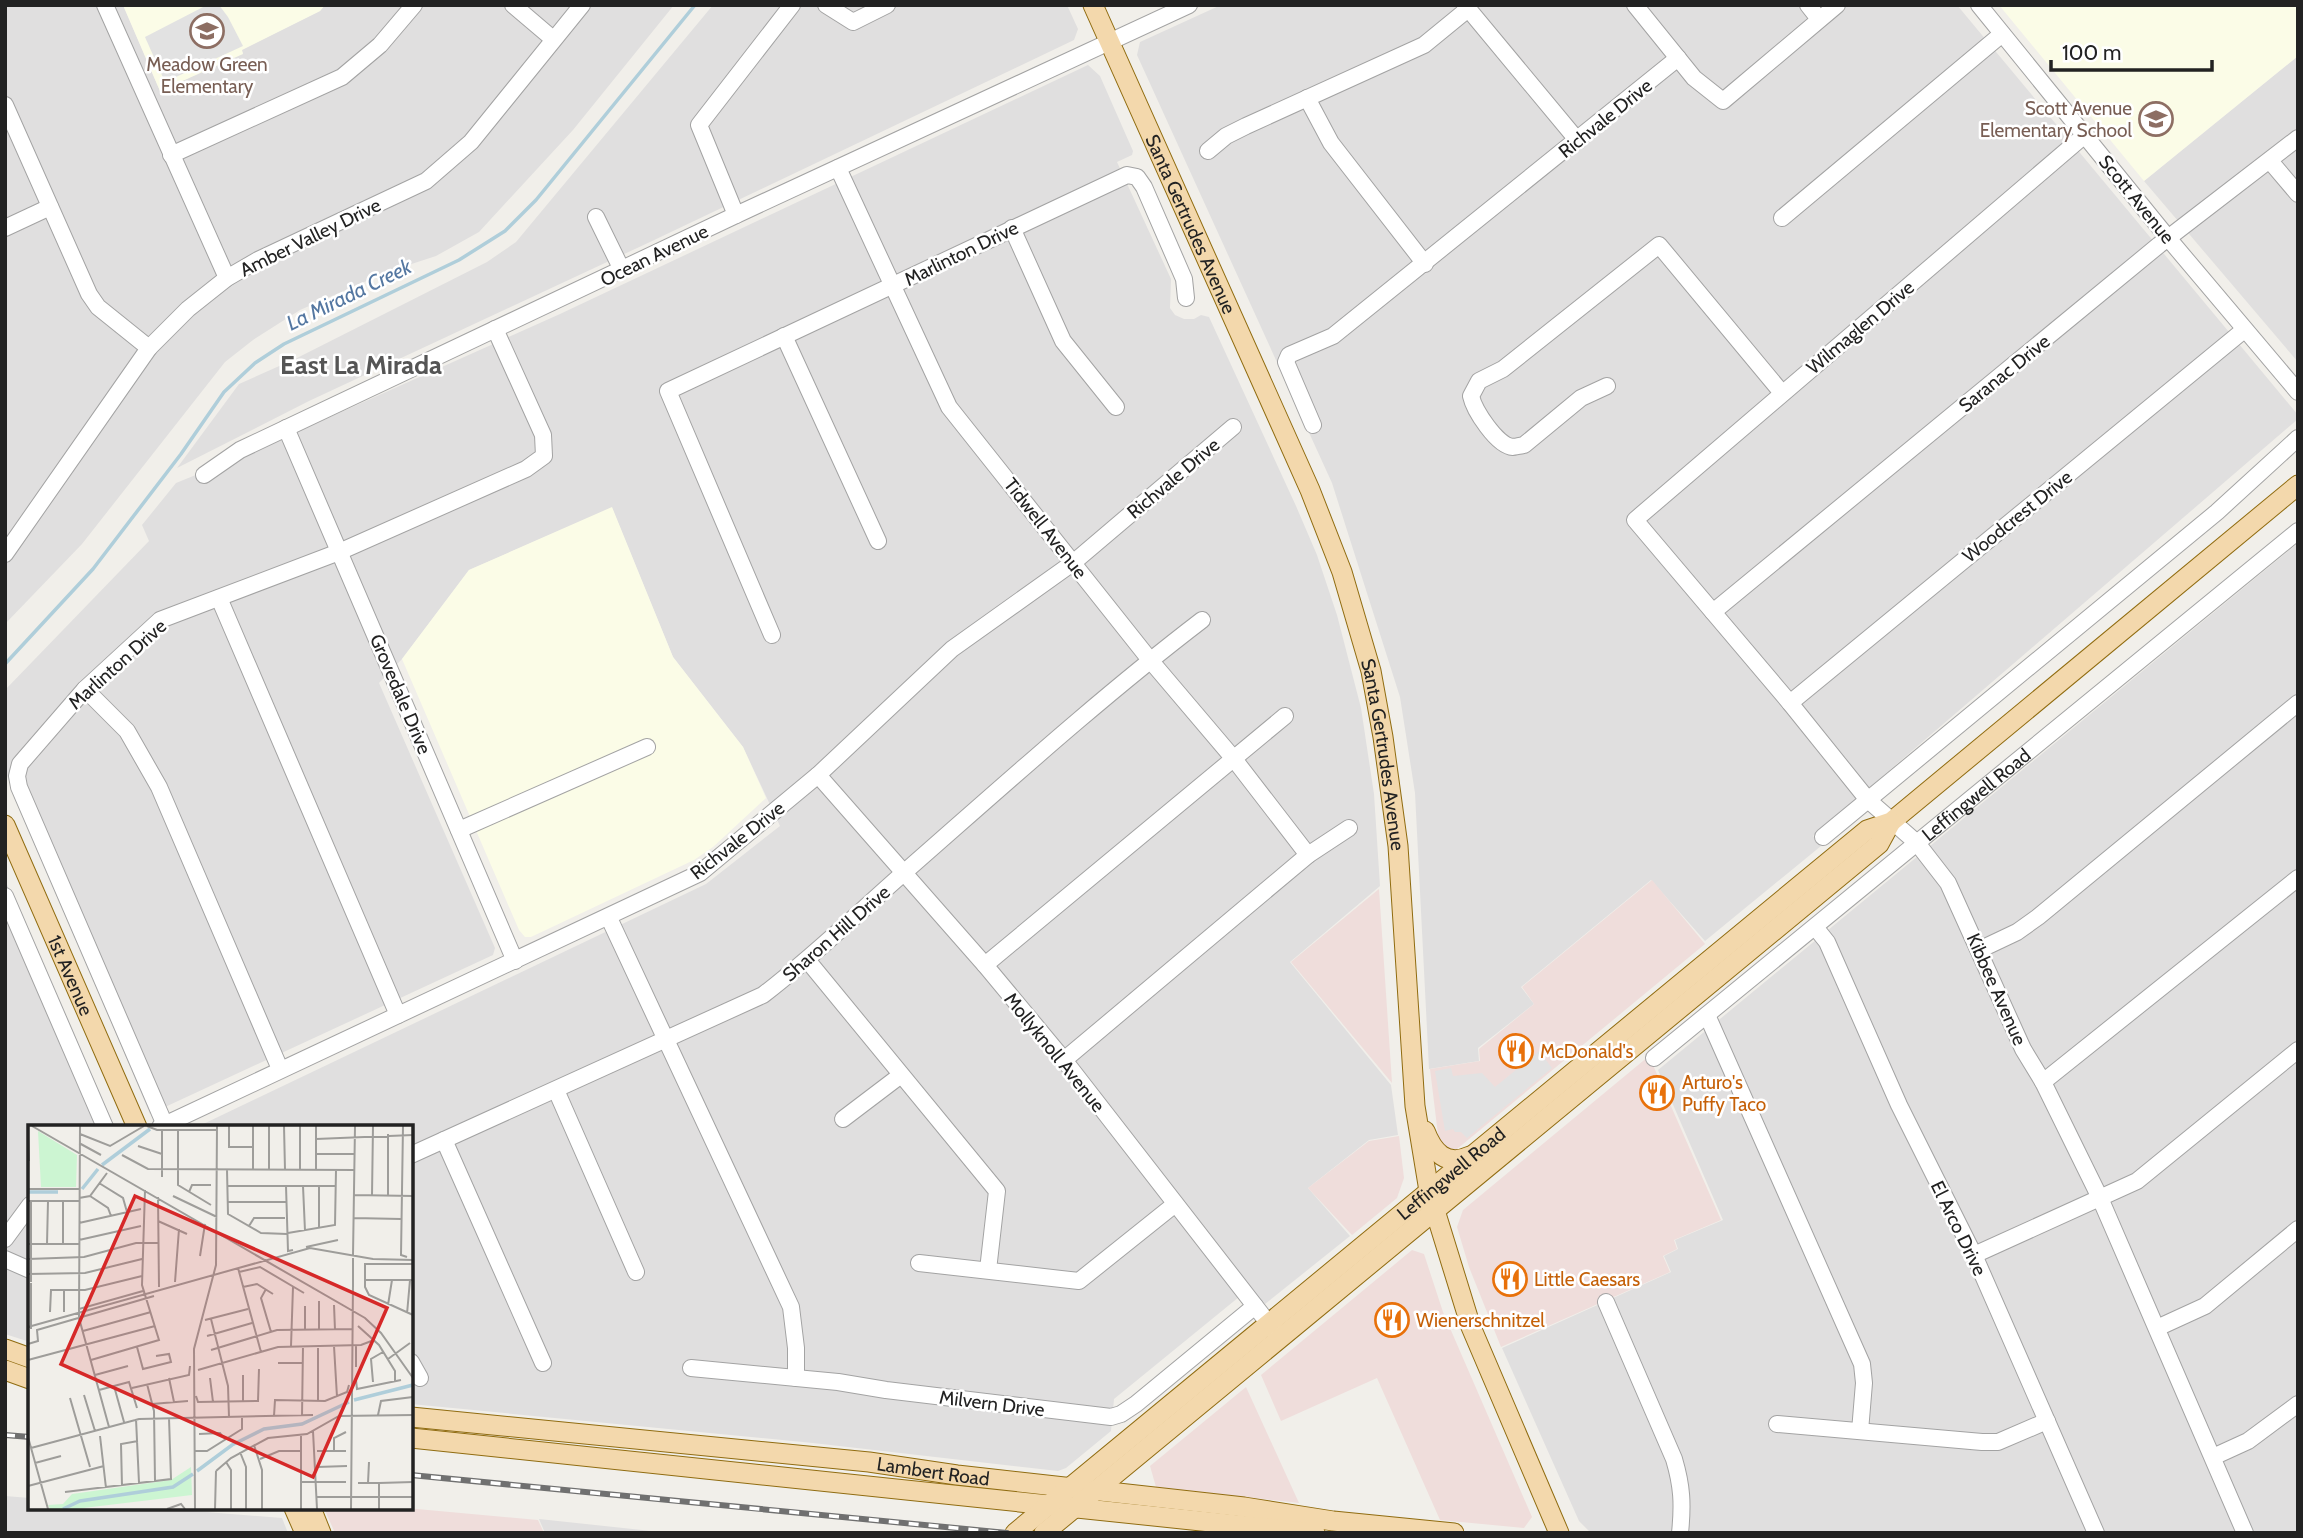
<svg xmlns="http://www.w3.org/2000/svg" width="2303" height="1538" font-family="Cabin,sans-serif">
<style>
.residential{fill:#e0dfdf}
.commercial{fill:#efdddb}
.education{fill:#fbfce7}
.parking{fill:#e2e2e2}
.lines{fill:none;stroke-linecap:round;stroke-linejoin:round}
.stream{stroke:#afceda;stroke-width:3.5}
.minor-casing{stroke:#a3a3a3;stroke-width:18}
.major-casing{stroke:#906c10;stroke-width:21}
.minor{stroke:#fff;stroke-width:16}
.major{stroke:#f3d8ac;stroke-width:19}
.rail-casing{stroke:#707070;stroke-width:6}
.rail{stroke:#fff;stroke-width:3.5;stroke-dasharray:10;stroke-linecap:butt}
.labels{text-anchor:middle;stroke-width:5;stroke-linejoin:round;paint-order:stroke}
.education-label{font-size:19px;fill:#785e54;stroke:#fff}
.street-label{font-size:19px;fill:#222;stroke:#fff}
.food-label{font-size:19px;fill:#c56008;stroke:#fff;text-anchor:start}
.water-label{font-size:21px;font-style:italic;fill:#5477a1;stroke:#fff}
.district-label{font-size:26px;font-weight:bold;fill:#555;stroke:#fff}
.inset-river{fill:none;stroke:#afceda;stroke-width:3.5}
.inset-road{fill:none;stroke:#9e9d9a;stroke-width:2}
.view{fill:#d62828;fill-opacity:0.15;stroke:#d62828;stroke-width:3.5}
.inset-edge{fill:none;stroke:#222;stroke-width:3.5}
</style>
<rect width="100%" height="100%" fill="#f1efea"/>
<g class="residential">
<path d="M5,5h118l37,86 83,-38 -2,-3 79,-39 5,-6h349l-101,125 -94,102 -43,24 -49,16 -87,38 -47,30 -28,22 -143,182 -77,80z"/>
<path d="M713,5h354l11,24 -4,11 -424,202 -341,159 -132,67 62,-84 56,-25 192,-97 29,-20z"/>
<path d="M1221,5h736l341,410v4l-485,417 8,10 -116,95 -54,-61 -130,107 13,17 -56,44 1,13 -50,8 -14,-276 -15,-96 -68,-214 -195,-428 3,-13z"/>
<path d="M2298,56v306l-154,-181z"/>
<path d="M1088,65l12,11 33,75 -1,4 -15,7 54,117 -1,29 5,7 9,4h10l7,-4 8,2 87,189 21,49 20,60 24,93 13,86 6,92 -90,76 101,123 7,50 -29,5 -61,48 42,48 -85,68 -15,-16 -136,111 -3,32 -45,37 -8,3 -245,-28 -402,-39v-277h-214l509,-243 74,-58 -37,-79 -70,-90 -61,-149 -143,62 -67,89 -23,24 116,265 -2,7 -343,159 -145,-343v-81l144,-149 -7,-16 34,-42 69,-28 315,-141z"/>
<path d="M2298,543v990h-707l-12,-12 -77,-173 169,-76 -7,-16 14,-7 -3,-9 48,-20 -65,-150z"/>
<path d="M5,880l110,247h-85v215l-25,-8z"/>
<path d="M5,1496l25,2v10h126l126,10 6,15h-283z"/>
<path d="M539,1519l131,14h-125z"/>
</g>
<g class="commercial">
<path d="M1652,880l53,64 -248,205 -7,1 -11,-7 -9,-74 50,-8 -1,-12 55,-45 -12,-17z"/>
<path d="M1379,889l13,194 -101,-121z"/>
<path d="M1649,1056l72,164 -47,20 3,9 -14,7 7,16 -169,75 -32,-80 -12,-40 6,-17z"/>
<path d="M1399,1136l5,42 -7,20 -45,37 -44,-47 61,-47z"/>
<path d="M1412,1250l12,4 19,58 89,205 -8,11 -84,-8 -63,-142 -96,43 -20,-46z"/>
<path d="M1246,1387l53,116 -143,-16 -6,-21z"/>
<path d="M324,1508h82l132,12 6,13h-209z"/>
</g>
<g class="education">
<path d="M123,5h202l-5,6 -78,39 1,4 -83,37z"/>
<path d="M1999,5h299v51l-154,125z"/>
<path d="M612,507l61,150 70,90 23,51 -53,49 -19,13 -163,77h-6l-6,-7 -117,-271 67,-89z"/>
</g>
<g class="parking">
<path d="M207,5h12l9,12 15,29 -78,36 -20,-45z"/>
<path d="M1539,1051l13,17 -85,70 -6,-6h-6l-2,-3 -8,2 -10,-60 16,-3 2,8 29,-3 13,14z"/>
</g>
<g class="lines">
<path class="stream" d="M5,664l88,-95 88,-115 43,-62 31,-29 29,-19 175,-84 46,-29 31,-31 159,-195"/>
<g class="minor-casing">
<g id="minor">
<path d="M105,5l122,273"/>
<path d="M513,5l40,34"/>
<path d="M826,5l27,17 34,-17"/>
<path d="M1465,5l113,136"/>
<path d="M1635,5l59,73 29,23 114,-96"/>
<path d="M1808,5l11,14"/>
<path d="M1979,5l189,233 130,154"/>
<path d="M1307,98l24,45 94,121"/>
<path d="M5,105l84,189 9,13 51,41"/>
<path d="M2086,134l-451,386 155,183 78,97 49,43 31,40 75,166 20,33 57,116 145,335"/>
<path d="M1208,151l18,-15 20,-10 178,-81 44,-36"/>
<path d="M171,155l171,-78 38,-32 34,-40"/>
<path d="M2270,161l28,33"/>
<path d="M838,168l111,239 201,253 84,99 74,96"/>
<path d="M736,215l-37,-90 93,-120"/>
<path d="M596,217l26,53"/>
<path d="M1782,218l220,-184"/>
<path d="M5,228l45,-21"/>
<path d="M1012,228l51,113 53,66"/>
<path d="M784,336l94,205"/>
<path d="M1607,386l-26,12 -57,47c-1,0 -10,2 -11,2 -16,-1 -39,-37 -42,-51l8,-15 24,-12 156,-124 123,148"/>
<path d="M1313,425l-27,-63 3,-7 44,-19 345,-278"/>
<path d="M286,428l229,533"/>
<path d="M204,475l36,-25 496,-235 453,-210"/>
<path d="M5,554l144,-206 39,-39 39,-31 31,-18 168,-79 45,-39 111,-137"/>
<path d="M219,598l179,417"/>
<path d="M1713,612l446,-367 139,-107"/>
<path d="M772,635l-104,-244 459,-216 10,2 7,10 40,92 2,19"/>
<path d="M85,689l42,42 32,56 121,282"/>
<path d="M1790,703l454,-373"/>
<path d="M818,775l167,190 79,95 212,273"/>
<path d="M459,830l188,-83"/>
<path d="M1823,837l394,-325 81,-74"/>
<path d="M5,896l100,231"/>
<path d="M609,918l182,389 5,41v30"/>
<path d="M1815,927l12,15 72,163 75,150 122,278"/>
<path d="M1979,950l38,-18 21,-15 260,-214"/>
<path d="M808,961l189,230 -9,79"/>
<path d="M985,965l300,-249"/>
<path d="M1707,1015l155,349 2,19 -4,48"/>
<path id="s1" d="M1654,1058l644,-527"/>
<path d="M1064,1060l244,-205 41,-27"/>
<path d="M2043,1082l255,-204"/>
<path d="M556,1090l80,182"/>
<path d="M843,1119l58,-44"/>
<path d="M165,1125l-146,-338 -2,-11 3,-12 65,-75 75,-69 179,-68 187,-83 18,-13 -1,-21 -48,-106"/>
<path d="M160,1127l540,-254 118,-98 134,-126 122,-87 159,-135"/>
<path d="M444,1140l99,223"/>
<path d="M411,1155l352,-160c51,-39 96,-83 144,-125 97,-85 193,-172 295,-250"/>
<path d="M5,1239l25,-34"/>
<path d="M1974,1255l163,-74 161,-131"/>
<path d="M5,1259l25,11"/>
<path d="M919,1263l160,18 95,-76"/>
<path d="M1606,1302l68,157c8,27 9,45 6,74"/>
<path d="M2157,1328l48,-22 93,-77"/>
<path d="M411,1362l9,16"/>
<path d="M691,1368l147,14 48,8 225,27 10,-3 15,-10 119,-98"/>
<path d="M1777,1424l205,18h16l49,-21"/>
<path d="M2213,1457l35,-16 50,-37"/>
</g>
</g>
<g class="major-casing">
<g id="major">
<path id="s2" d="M1093,5l217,485 32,82 29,99 12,66 15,109 17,260 14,85 42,136 88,206"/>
<path id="s3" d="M5,825l132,302"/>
<path d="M1425,1131c8,21 21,36 45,25"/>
<path d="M5,1349l25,9"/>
<path d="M5,1370l25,9"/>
<path id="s4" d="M411,1417l458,45 88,13 287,32 89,14 121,12"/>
<path d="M411,1438l904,95"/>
<path d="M294,1508l11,25"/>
<path d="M311,1508l10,25"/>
<path id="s5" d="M1015,1533l852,-703 24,-8 407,-337"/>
<path d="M1044,1533l835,-689 12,-22"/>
</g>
</g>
<use href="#minor" class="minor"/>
<use href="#major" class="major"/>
<g class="rail-casing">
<g id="rail">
<path d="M5,1435l25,2"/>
<path d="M411,1475l596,58"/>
</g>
</g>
<use href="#rail" class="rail"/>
</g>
<defs>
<g id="school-ring" transform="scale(1.75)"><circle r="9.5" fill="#fff" stroke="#8d6e63" stroke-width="1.5"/><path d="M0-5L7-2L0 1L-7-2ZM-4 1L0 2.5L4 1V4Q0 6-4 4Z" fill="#8d6e63"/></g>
<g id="restaurant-ring" transform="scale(1.75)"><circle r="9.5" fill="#fff" stroke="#e8710a" stroke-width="1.5"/><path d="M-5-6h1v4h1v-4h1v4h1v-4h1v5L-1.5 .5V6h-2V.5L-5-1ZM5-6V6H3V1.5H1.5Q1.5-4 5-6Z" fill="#e8710a"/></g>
</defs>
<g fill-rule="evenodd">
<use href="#school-ring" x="207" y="31"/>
<use href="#school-ring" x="2156" y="119"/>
<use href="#restaurant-ring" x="1516" y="1051"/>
<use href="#restaurant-ring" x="1657" y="1093"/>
<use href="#restaurant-ring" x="1510" y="1279"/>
<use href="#restaurant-ring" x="1392" y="1320"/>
</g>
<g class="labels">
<g class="education-label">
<text x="207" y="71">Meadow Green<tspan x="207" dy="22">Elementary</tspan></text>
<text x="2132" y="115" text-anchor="end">Scott Avenue<tspan x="2132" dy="22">Elementary School</tspan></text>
</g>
<g class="street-label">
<text transform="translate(1605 118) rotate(-39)" y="7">Richvale Drive</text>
<text transform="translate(2137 199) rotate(51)" y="7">Scott Avenue</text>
<text dy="7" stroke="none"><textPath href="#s2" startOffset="240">Santa Gertrudes Avenue</textPath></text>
<text transform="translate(310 237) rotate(-26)" y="7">Amber Valley Drive</text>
<text transform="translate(961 253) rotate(-26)" y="7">Marlinton Drive</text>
<text transform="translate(654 255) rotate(-26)" y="7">Ocean Avenue</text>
<text transform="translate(1860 327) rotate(-40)" y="7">Wilmaglen Drive</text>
<text transform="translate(2004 373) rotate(-39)" y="7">Saranac Drive</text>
<text transform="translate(1173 478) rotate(-40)" y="7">Richvale Drive</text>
<text transform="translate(2017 516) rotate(-39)" y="7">Woodcrest Drive</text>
<text transform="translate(1046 528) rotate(52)" y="7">Tidwell Avenue</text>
<text transform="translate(117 664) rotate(-42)" y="7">Marlinton Drive</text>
<text transform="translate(401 694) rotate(67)" y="7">Grovedale Drive</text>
<text dy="7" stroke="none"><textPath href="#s2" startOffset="807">Santa Gertrudes Avenue</textPath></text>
<text dy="7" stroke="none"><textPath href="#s1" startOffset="416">Leffingwell Road</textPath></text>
<text transform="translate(737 840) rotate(-38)" y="7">Richvale Drive</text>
<text transform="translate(836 933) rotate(-41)" y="7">Sharon Hill Drive</text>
<text dy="7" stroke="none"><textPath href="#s3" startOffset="164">1st Avenue</textPath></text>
<text transform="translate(1997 989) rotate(66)" y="7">Kibbee Avenue</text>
<text transform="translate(1055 1052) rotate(51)" y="7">Mollyknoll Avenue</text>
<text dy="7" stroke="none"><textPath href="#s5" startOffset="565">Leffingwell Road</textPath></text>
<text transform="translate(1959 1228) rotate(64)" y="7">El Arco Drive</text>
<text transform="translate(992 1403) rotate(7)" y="7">Milvern Drive</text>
<text dy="7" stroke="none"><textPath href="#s4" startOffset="525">Lambert Road</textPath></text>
</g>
<g class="food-label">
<text x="1540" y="1058">McDonald's</text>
<text x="1682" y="1089">Arturo's<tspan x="1682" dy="22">Puffy Taco</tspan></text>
<text x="1534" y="1286">Little Caesars</text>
<text x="1416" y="1327">Wienerschnitzel</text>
</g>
<g class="water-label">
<text transform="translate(349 295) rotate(-26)" y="7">La Mirada Creek</text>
</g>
<g class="district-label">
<text x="361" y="374">East La Mirada</text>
</g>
</g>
<g transform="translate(28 1125)">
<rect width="385" height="385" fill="#f1efea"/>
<path d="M10,6l39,24 -1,32h-35zM163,342l1,28 -117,14h-25l-2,-4 15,-1 9,-10 99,-14z" fill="#ccf5d2"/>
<path class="inset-river" d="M74,40l48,-36M54,64l16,-20M0,67h30M326,275l59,-15M169,346l35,-26 32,-16 38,-5 47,-22M35,384l17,-8 93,-14 20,-13"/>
<path class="inset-road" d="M4,1l333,192 16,15 32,45M52,1l-1,192 30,109M119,1l10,4h60M201,1v21h24M225,1v44M241,1v44M256,1l1,44M272,1v44M288,1v44M375,1l-2,129 6,2M150,5v55l33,20M52,9l30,12 34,-20M0,10l1,26M288,14l97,-4M51,18l22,12M110,21l24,8M288,29h38M94,30l26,14 206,1M199,45l1,44 33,19 26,1M134,52v-47M71,58l24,15 4,14M199,61h109M258,61l2,65 5,-1M275,61l2,45M0,64h51M161,67l3,-7h19M326,70l59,1M344,70l1,-69M360,70v-61M62,71l18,12 3,8M145,71l44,21M130,72l1,90M51,73l11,-2 17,-23M0,76h51M35,76v42M199,77h59M326,93l47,1M130,96l29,13M51,98l62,-14M221,101l5,-8h31M291,102v-41M260,108l47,-8 1,-55M51,115l62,-14M0,119h51M19,119l1,-43M278,122l32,-7M325,130l2,-129M172,131l5,-32M325,133v29M0,134l56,-2 52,-14h22M385,139h-48v23l4,8 44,20M210,143l23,84M211,147l21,-5 44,26M0,149l57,-1 57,-14M337,155h48M3,157v-81M147,157l4,-53M215,162l14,-3 16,10M238,164l-5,9 10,34M306,180l1,25M360,180l4,-25M51,184l64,-18M22,187l1,-22h34l57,-14M36,187v-22M379,189l3,-34M183,194l17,67 1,31M177,195l43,-11M330,201l21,19 16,26v10M0,202l282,-79 63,11 40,1M3,204v-46M277,205v-24M291,205v-29M55,206l68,-19M179,211l45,-13M0,219l10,-3 -1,-11 117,-34M263,221l2,-59M306,221l3,51M109,222l6,22 28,-7 -2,-8 -13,2M183,225l66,-20 76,-1M360,234l22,-16M0,235l127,-34M63,235l68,-20 -17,-55 3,-95M250,238h25M328,242v-22M170,245l80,-23 83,-2 13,-5M67,250l33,-9M215,250v27M141,253l5,24M182,253l3,24M328,255l1,9 44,-9M345,257l-2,-23 12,-7M119,259l7,27 1,70M86,261l10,36M104,263l57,-13 1,-9M71,265l30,-8 8,26M56,270l11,36M168,271l2,6 60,-1 1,-32M42,273l20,69M290,275v-54M124,279l36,-3M350,290l3,-14 32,-4M246,291l1,-16 50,1 22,-9 2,-7M274,291l1,-70M108,294l3,64M285,306l4,78M171,309l21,-1 4,5M72,311l6,52M0,312l20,72M226,320l8,25v39M3,323l108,-29 174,-4M166,326h13l35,-22v-12M289,326h29M306,326v-13l12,-6M212,327l6,15v42M232,334l19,-8h22M198,337l5,8v39M7,338l26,-7M289,342l30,-1M188,346l15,-13 37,-20 39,-4 32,-18 74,-1M273,357h45M330,358h21v26M340,358l1,-21M351,358l34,-1M0,361l76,-20M94,361l-1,-42 17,-3M37,367l106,-13 -2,-61M289,372h96M139,384l14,-5 4,5M167,384l-1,-160 22,-84 1,-139M187,384l1,-38M273,384v-74M323,384l2,-226"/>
<path class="view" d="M107,71l252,112 -74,169 -252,-113z"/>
<rect width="385" height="385" class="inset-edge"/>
</g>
<rect width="2303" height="1538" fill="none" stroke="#222222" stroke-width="14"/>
<path d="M2051 60v10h161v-10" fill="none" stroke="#222222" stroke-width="3.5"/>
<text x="2062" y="60" font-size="21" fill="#222222" stroke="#ffffff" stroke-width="5" paint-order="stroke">100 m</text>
</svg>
